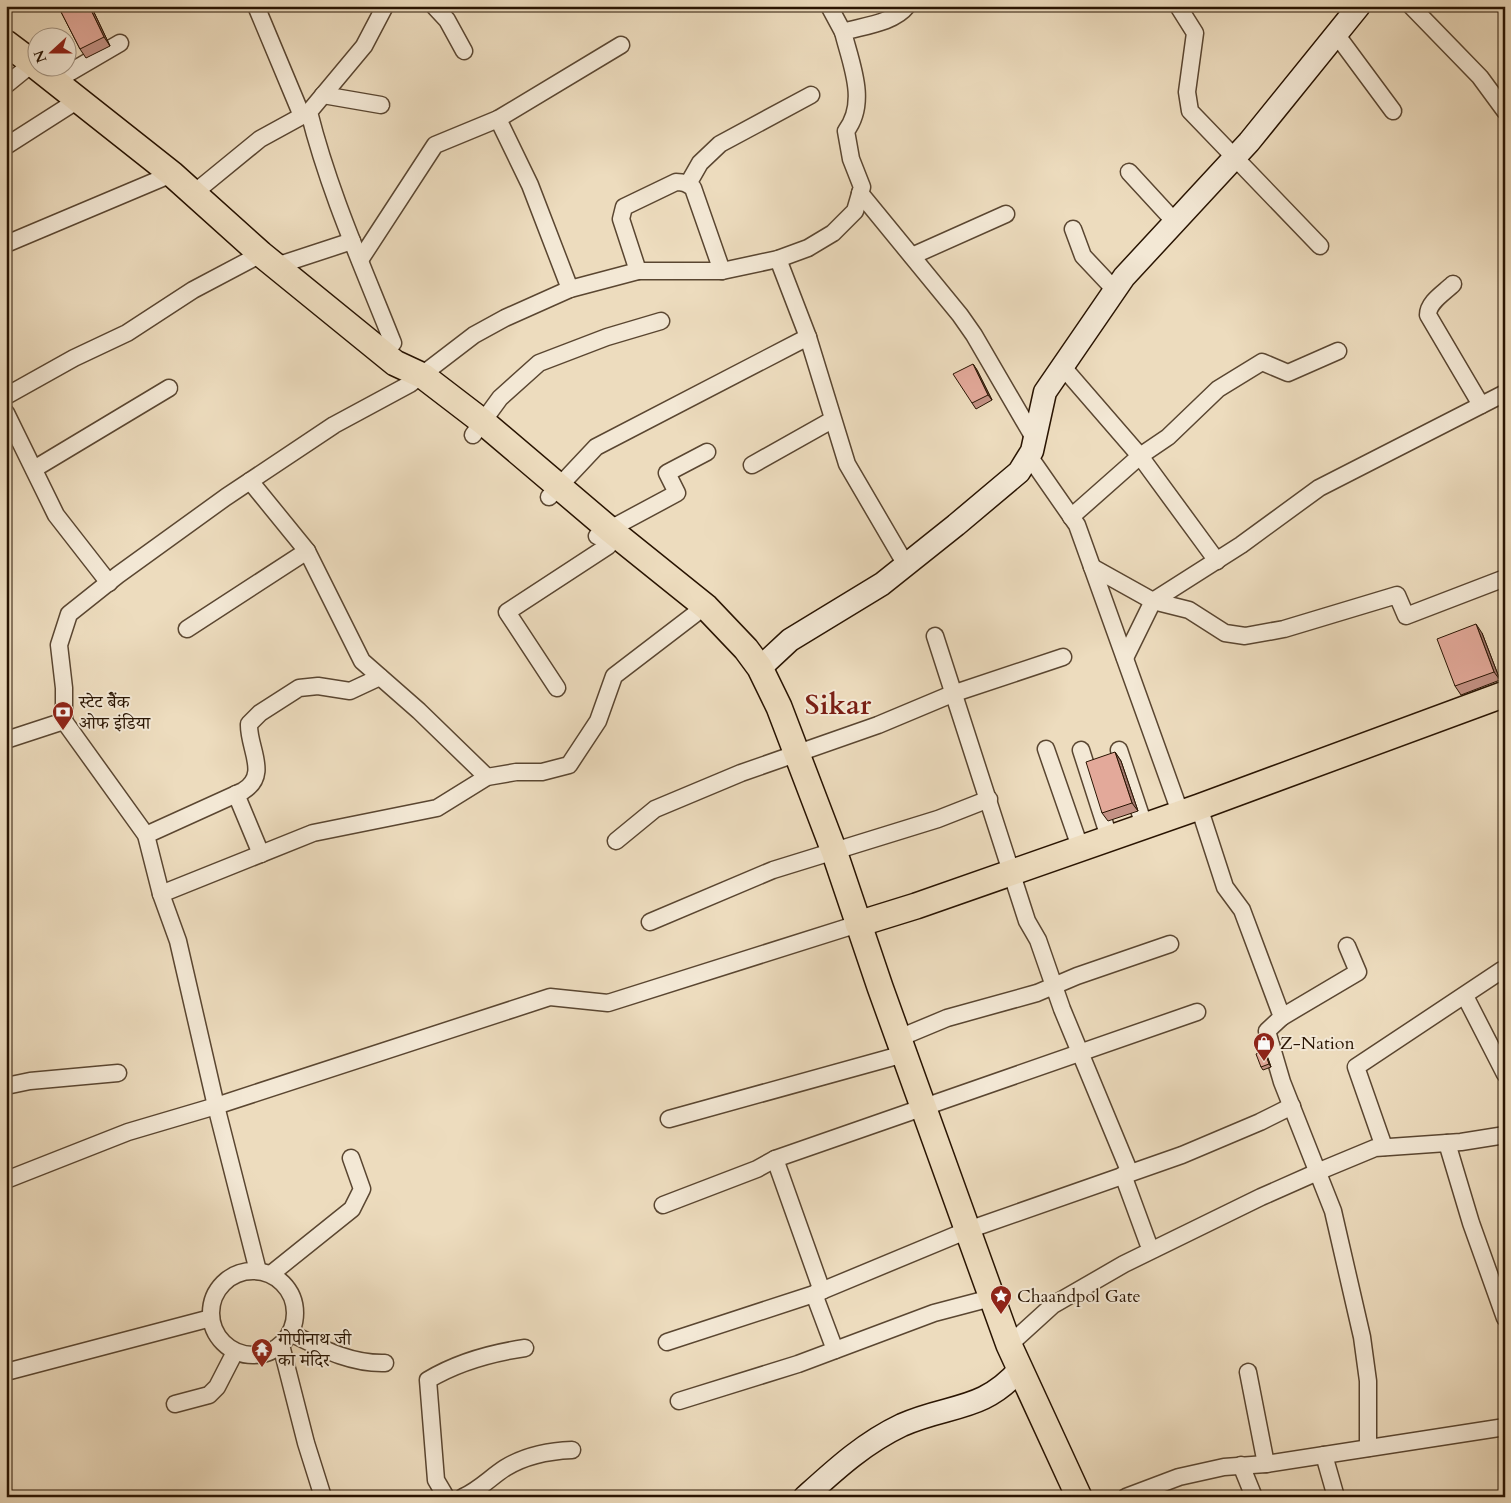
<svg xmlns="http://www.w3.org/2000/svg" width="1511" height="1503" font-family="Cardo,'Noto Serif Devanagari',serif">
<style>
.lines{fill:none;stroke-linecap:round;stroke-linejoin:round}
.street-casing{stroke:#5a4631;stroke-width:19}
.secondary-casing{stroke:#291402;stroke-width:25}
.primary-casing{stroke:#291402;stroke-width:28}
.street{stroke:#f3e8d5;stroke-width:16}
.secondary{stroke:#f3e8d5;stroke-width:22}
.primary{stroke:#eddcbe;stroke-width:25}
.wall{fill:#c39184;stroke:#291402}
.shaded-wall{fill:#9f766c;stroke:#291402}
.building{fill:#e3a99a;stroke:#291402}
.labels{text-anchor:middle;stroke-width:4;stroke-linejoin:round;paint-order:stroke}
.poi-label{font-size:18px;fill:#291402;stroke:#f3e8d5;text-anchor:start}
.town-label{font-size:28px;font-weight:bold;fill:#7a1f14;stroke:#f3e8d5}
</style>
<rect width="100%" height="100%" fill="#eddcbe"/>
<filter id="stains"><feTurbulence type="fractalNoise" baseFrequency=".004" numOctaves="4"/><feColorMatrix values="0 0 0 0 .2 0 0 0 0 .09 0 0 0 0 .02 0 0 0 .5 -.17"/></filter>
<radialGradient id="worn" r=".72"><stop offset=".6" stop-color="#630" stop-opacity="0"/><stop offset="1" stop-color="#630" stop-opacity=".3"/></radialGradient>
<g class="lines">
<g class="street-casing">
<g id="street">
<path d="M256,6l46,110 7,-4"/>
<path d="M385,6l-21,40 -55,66c20,80 54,155 84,231"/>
<path d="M434,6l13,14 17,31"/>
<path d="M829,6l14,26"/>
<path d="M1178,6l17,27 -8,59 3,19 130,135"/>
<path d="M1411,6l69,71 25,34"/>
<path d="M1336,34l57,77"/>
<path d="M55,81l65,-38"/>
<path d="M6,85l27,-22"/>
<path d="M323,95l58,10"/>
<path d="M498,119l32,66 40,104"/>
<path d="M6,146l72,-46"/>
<path d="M1129,172l46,50"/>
<path d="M688,184l12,-21 20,-19 91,-49"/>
<path d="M194,193l66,-54 42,-23"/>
<path d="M860,193l100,122 14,20 60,103"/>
<path d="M1073,229l10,27 32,34"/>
<path d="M6,244l166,-70"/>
<path d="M912,256l94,-42"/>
<path d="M778,259l30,78 39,127 59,101"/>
<path d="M360,260l75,-115 63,-26 123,-74"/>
<path d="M276,266l76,-25"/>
<path d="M638,271l-17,-52 3,-12 52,-25c7,0 11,1 17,6l29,83"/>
<path d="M1453,284c-9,9 -25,18 -25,31l53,90"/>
<path d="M1062,366l78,90 77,105"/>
<path d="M6,396l68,-38 53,-25 66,-43 68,-36"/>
<path d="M6,413l50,102 53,68"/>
<path d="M473,435l27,-37 39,-35 68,-26 54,-16"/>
<path d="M1029,456l48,69 103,287"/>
<path d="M752,465l80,-45"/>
<path d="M34,469l135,-81"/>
<path d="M250,481l57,70 55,110 57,50 68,66"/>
<path d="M549,497l47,-50 212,-110"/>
<path d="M1071,517l69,-61 28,-19 50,-48 44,-27 26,11 50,-22"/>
<path d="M597,536l80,-43 -10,-20 40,-21"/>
<path d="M1092,567l61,34 36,9 36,23 20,3 39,-7 113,-34 9,21 99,-38"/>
<path d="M187,629l120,-78"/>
<path d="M935,636l92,285 11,19 24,69 68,164"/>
<path d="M1125,658l28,-57 88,-56 78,-57 186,-95"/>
<path d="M557,688l-50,-76 101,-66"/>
<path d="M64,721v-33l-5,-43 10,-31 49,-39 108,-78 108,-72 76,-41 64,-49 31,-17 65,-29 68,-18h84l56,-12 30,-11 25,-15 22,-22 7,-24 -11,-28 -5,-28c22,-29 5,-67 -3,-99 20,-6 51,-9 64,-26"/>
<path d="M6,740l58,-19 82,114 15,59 17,47 38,165 42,165"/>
<path d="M1046,749l34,98"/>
<path d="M1081,750l28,87"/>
<path d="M1119,750l25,75"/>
<path d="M236,794l25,60"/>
<path d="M1199,807l26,80 17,23 40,107 -15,14 15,51 51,129 29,126 6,44v67"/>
<path d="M146,835l97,-44c27,-16 5,-43 6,-67l11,-11 39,-25 19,-2 32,5 30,-14"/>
<path d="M616,841l39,-32 86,-36 137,-48 74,-31 111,-37"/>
<path d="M161,894l152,-61 124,-25 50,-31 29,-5h26l27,-7 29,-44 16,-45 81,-62"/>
<path d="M650,922l123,-52 165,-51 51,-20"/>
<path d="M1465,996l40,78"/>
<path d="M1282,1017l76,-45 -11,-26"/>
<path d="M899,1038l48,-20 90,-25 40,-17 93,-32"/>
<path d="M6,1086l24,-5 88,-8"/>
<path d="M669,1119l235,-65"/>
<path d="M1447,1143l24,80 34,95"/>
<path d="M1384,1147l-28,-80 146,-97"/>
<path d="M775,1159l47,132"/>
<path d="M1123,1175l25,68"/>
<path d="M6,1180l122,-48 88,-26 334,-109 58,6 250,-79"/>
<path d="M663,1205l94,-36 18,-10 422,-147"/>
<circle cx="253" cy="1313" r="42"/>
<path d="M271,1274l81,-65 10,-20 -11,-31"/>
<path d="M814,1294l21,56"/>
<path d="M290,1333c31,15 60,31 95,30"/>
<path d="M667,1342l147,-48 154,-64 214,-75 78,-33 32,-16"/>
<path d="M281,1345l25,98 17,54"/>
<path d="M1009,1345l44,-40 71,-41 137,-67 61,-27 53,-22 86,-6 44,-7"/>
<path d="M6,1372l205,-54"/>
<path d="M1248,1372l18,92"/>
<path d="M679,1401l119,-37 136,-51 57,-15"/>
<path d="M175,1404l34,-9 8,-8 18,-35"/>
<path d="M1324,1455l12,42"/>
<path d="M1241,1465l13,32"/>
<path d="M446,1497l-10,-17 -8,-100c30,-18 63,-27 97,-32"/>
<path d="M463,1497c16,-7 28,-20 42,-29 21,-13 43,-17 67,-18"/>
<path d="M1126,1497l53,-20 45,-10 42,-3 239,-37"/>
</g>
</g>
<g class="secondary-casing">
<g id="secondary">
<path d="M760,668l30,-28 92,-56 74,-59 63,-53 13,-21 13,-59 79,-115 125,-135 110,-136"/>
<path d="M805,1497c31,-28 59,-54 97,-72 47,-21 81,-13 118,-56"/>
</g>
</g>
<g class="primary-casing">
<g id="primary">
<path d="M6,43l32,24"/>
<path d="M38,68l134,106 89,80 134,109 28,13 60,46 126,107 97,78 40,42 14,19 19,39 55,144 46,136 129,358 70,152"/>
<path d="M858,924l58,-18 283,-99 306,-113"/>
</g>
</g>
<use href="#street" class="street"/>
<use href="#secondary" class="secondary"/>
<use href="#primary" class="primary"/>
</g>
<g class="wall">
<path d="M58,6h33l19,40 -24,12 -6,-9z"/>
<path d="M973,364l4,6 15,30 -16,9 -4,-6z"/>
<path d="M1482,633l18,47 -39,15 -6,-9z"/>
<path d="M1115,752l6,9 17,50 -30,10 -6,-8z"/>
<path d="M1266,1053l5,14 -8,3 -2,-3z"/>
</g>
<g class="shaded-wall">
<path d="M89,6h2l19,40 -6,-9z"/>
<path d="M973,364l4,6 15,30 -4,-5z"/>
<path d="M1476,624l6,9 18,47 -6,-8z"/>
<path d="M1115,752l6,9 17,50 -6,-8z"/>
<path d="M1264,1050l2,3 5,14 -2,-3z"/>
</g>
<g class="building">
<path d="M58,6h31l15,31 -24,12z"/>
<path d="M973,364l15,31 -16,8 -19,-29z"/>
<path d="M1476,624l18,48 -39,14 -18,-47z"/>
<path d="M1115,752l17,51 -30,10 -16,-51z"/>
<path d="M1264,1050l5,14 -8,3 -5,-13z"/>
</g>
<defs>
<g id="bank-pin" transform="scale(1.125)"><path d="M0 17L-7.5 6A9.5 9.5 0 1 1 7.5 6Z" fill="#8f2418" stroke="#f3e8d5"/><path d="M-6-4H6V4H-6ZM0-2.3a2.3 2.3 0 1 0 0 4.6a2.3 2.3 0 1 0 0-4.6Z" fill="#fff"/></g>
<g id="shop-pin" transform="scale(1.125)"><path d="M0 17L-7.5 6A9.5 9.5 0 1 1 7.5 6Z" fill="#8f2418" stroke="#f3e8d5"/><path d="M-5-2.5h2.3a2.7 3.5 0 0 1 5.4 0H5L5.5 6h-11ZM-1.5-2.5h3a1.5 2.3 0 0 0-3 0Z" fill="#fff"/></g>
<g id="sight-pin" transform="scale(1.125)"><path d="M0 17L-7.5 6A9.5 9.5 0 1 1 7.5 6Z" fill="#8f2418" stroke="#f3e8d5"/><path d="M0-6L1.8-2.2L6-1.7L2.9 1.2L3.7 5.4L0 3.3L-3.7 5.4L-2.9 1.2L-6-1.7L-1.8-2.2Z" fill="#fff"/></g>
<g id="temple-pin" transform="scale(1.125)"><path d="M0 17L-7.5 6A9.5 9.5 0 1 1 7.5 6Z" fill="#8f2418" stroke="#f3e8d5"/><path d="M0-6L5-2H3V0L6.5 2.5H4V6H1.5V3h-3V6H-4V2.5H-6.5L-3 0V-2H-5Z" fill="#fff"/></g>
</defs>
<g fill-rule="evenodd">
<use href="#bank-pin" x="63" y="712"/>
<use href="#shop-pin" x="1264" y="1043"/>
<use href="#sight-pin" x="1001" y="1296"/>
<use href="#temple-pin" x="262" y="1349"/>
</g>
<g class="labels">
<g class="poi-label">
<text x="79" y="708">स्टेट बेैंक<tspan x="79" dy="21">ओफ इंडिया</tspan></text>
<text x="1280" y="1049">Z-Nation</text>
<text x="1017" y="1302">Chaandpol Gate</text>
<text x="278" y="1345">गोपीनाथ जी<tspan x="278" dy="21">का मंदिर</tspan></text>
</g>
<g class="town-label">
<text x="838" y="714">Sikar</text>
</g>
</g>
<rect width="1511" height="1503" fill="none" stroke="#eddcbe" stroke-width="25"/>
<rect x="8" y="8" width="1496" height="1488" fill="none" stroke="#291402" stroke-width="2.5"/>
<rect x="12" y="12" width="1486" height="1478" fill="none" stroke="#291402"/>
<g transform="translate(52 52) rotate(249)"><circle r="24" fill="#f3e8d5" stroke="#a29381"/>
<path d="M0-4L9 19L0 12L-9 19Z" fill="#8f2418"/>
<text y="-8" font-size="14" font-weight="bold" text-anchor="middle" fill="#291402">N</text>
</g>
<rect width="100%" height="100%" filter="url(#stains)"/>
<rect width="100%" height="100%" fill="url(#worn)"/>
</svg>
